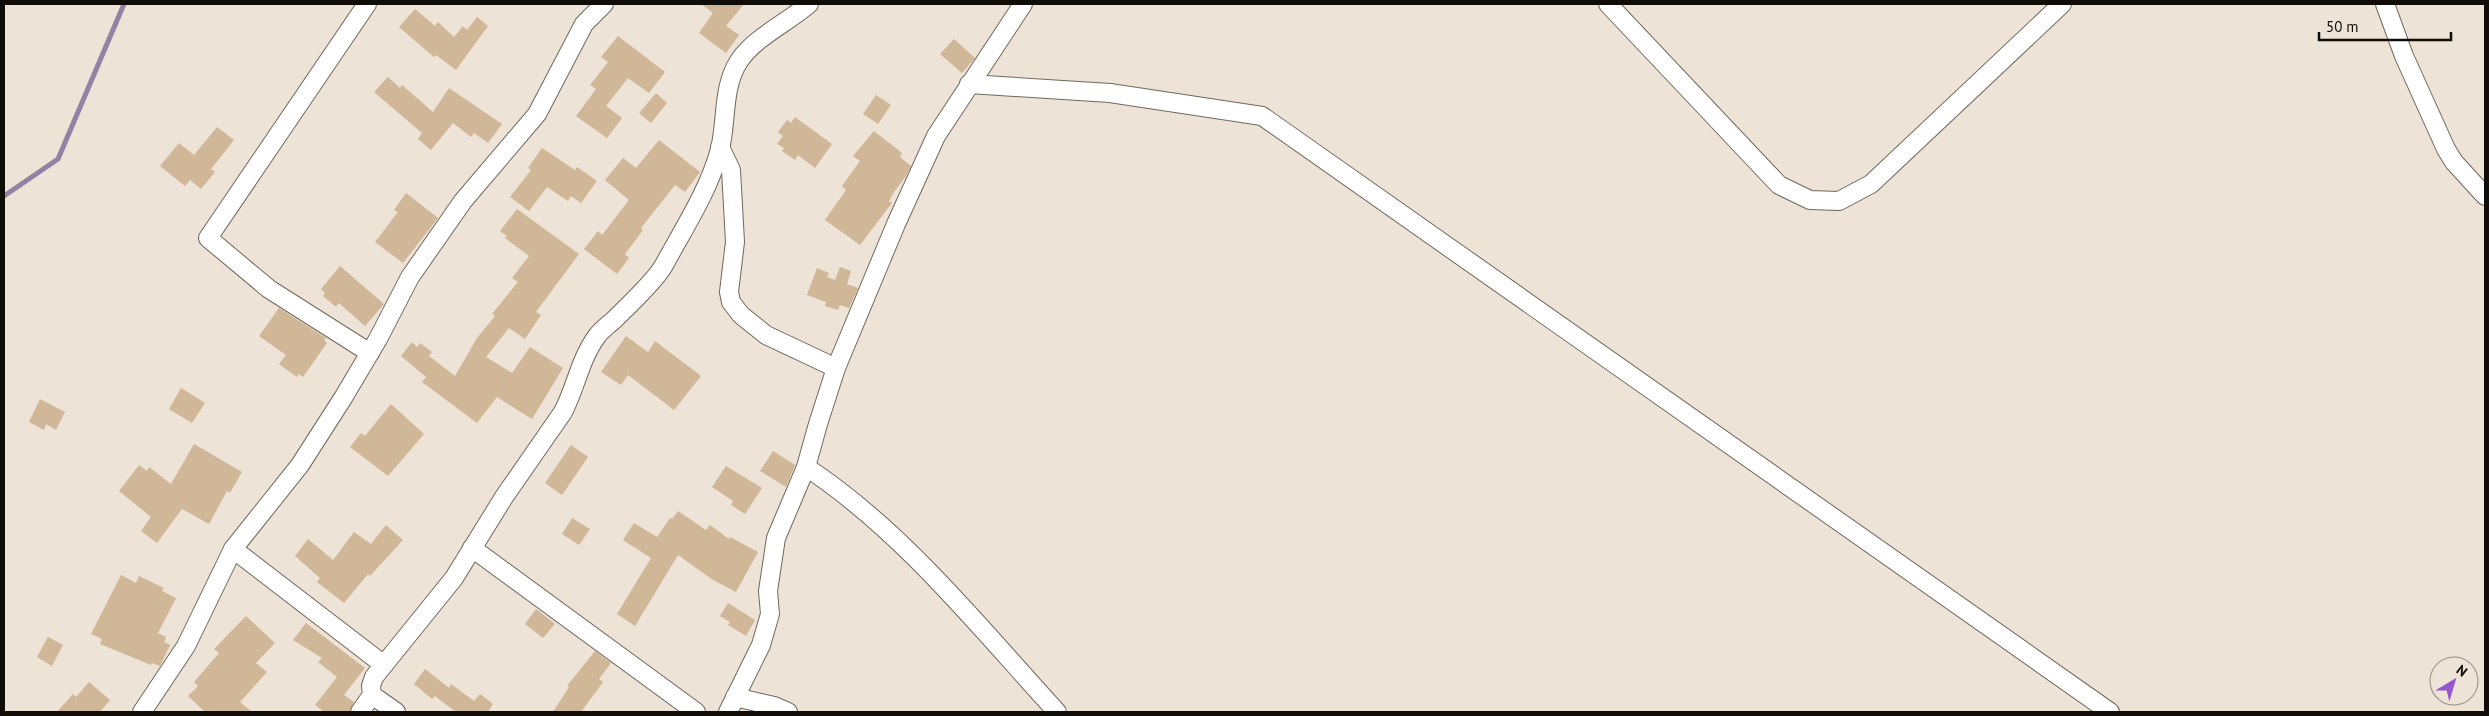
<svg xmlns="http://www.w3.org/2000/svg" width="2489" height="716" font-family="'PT Sans',sans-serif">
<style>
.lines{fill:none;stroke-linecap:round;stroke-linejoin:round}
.stream{stroke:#9283a4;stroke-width:5}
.building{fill:#cfb798}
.minor-casing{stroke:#70685d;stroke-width:20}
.minor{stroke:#fff;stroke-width:18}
</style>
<rect width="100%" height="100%" fill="#ede3d6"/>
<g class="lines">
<path class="stream" d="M4,196l54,-37 66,-155"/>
</g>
<g class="building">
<path d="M701,4h43l-18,22 13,9 -13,18 -27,-20 14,-20z"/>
<path d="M415,9l20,17 3,-4 16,15 9,-11 4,4 10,-13 11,9 -32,44 -20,-15 -2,2 -35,-30z"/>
<path d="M618,36l47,36 -16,21 -21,-15 -22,28 16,12 -15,20 -31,-22 20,-27 -6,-4 18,-23 -7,-5z"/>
<path d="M954,39l21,19 -13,15 -22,-19z"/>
<path d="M388,77l12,11 2,-3 31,27 16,-24 53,36 -14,19 -14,-10 -3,4 -18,-14 -22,27 -13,-11 4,-6 -48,-41z"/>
<path d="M656,93l11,10 -16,20 -12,-10z"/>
<path d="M876,95l15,10 -13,19 -15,-10z"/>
<path d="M795,117l37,27 -17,24 -17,-13 -3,5 -13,-9 2,-3 -7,-4 6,-8 -5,-4 9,-12 4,3z"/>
<path d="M217,127l17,13 -23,29 4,3 -14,17 -11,-9 -5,6 -25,-20 19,-23 15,12z"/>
<path d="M874,131l28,22 -2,4 11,9 -5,10 -12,16 -5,9 3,2 -32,42 -35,-25 21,-30 -4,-4 18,-25 -7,-5z"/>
<path d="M659,140l41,32 -15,20 -10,-7 -34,43 2,2 -18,24 4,4 -12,16 -33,-25 14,-18 4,4 27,-35 -24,-20 18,-22 13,10z"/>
<path d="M542,148l33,22 2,-3 20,14 -16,22 -10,-7 -3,5 -21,-14 -18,24 -19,-14 21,-27 -3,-2z"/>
<path d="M406,193l32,25 -35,45 -28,-21 23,-30 -4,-2z"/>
<path d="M517,209l62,45 -43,58 5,3 -16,24 -16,-11 -23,29 26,16 18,-26 33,21 -31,51 -35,-22 -20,26 -55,-41 4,-5 -25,-21 11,-14 5,5 3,-4 12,9 -3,4 26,20 22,-38 18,-22 -3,-2 26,-32 -6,-4 17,-22 -24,-18 2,-2 -7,-5z"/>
<path d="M340,266l44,38 -19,22 -26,-23 -3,4 -13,-11 2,-3 -4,-4z"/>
<path d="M840,267l11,4 -4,13 11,4 -9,20 -9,-3 -2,5 -13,-4 1,-4 -19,-7 10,-27 12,5 -2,4 8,3z"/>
<path d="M279,308l47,30 -2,2 3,3 -24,34 -4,-3 -2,3 -18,-13 7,-9 -27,-19z"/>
<path d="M626,336l22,16 7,-11 46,35 -27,34 -46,-35 -7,10 -20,-13z"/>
<path d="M181,388l24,15 -13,20 -23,-14z"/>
<path d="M40,399l25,13 -9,18 -10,-6 -2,6 -15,-8z"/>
<path d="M391,404l33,30 -36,42 -38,-29 11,-14 4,3z"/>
<path d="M194,444l48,28 -12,21 -3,-2 -18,33 -27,-15 -25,34 -16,-12 10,-14 -32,-26 20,-26 8,6 2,-4 22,17z"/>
<path d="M571,445l17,12 -26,38 -17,-12z"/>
<path d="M773,451l22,14 -9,22 -26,-16z"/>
<path d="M726,466l36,22 -17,26 -14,-9 2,-4 -21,-14z"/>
<path d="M678,511l28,19 4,-5 19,14 1,-2 28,15 -22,40 -23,-12 -35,-25 -43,71 -18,-12 34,-56 -28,-18 11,-17 23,14 13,-19 2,1z"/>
<path d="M572,518l18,11 -11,16 -17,-11z"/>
<path d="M386,525l17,15 -33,36 -2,-2 -24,29 -27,-21 3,-4 -25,-22 13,-17 25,21 21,-28 17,12z"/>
<path d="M121,575l15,8 3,-7 25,12 -2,3 14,7 -18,35 8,4 -2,5 6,3 -10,21 -8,-3 -1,2 -51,-21 2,-5 -11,-5z"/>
<path d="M728,603l27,17 -9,16 -18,-11 2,-3 -10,-6z"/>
<path d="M536,609l19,15 -12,14 -18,-14z"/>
<path d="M246,616l29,27 -19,20 11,9 -27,30 12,10h-47l-17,-16 10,-10 -4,-4 25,-29 -5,-4z"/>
<path d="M306,623l59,45 -21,27 10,7 -4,10h-26l-9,-7 22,-28 -19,-15 4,-4 -29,-18z"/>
<path d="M48,637l15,8 -11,21 -15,-9z"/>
<path d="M595,651l16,12 -12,16 4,3 -22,30h-28l16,-25 -2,-1z"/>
<path d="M425,669l24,19 2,-4 23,17 6,-7 13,10 -5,8h-32l-21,-16 -3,3 -18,-15z"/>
<path d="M89,682l21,18 -10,12h-43l16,-18 3,3z"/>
</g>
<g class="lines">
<g class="minor-casing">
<g id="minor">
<path d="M367,4l-159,234 61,51 101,64"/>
<path d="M1608,4l171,181 31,15 29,1 32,-17 191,-180"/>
<path d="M2385,4l19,52 42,93 8,13 31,34"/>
<path d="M969,84l141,9 152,23 848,596"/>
<path d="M720,147l11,23 4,72 -6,50 2,10 10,13 25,20 70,33"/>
<path d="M806,467c96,63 174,161 251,245"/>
<path d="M472,548l224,164"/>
<path d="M233,549l151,116"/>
<path d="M735,697l39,9 14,6"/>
<path d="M142,712l44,-66 47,-97 67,-84 43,-67 35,-59 32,-62 53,-76 74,-87 47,-90 20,-20"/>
<path d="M360,712l12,-17"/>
<path d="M396,712l-24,-17 -1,-9 3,-9 80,-99 50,-81 59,-85c13,-25 17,-53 34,-76 5,-7 13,-12 19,-18 13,-13 40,-38 48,-53 20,-37 45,-75 56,-116 7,-28 2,-62 19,-88 16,-24 48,-38 70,-57"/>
<path d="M728,712l33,-67 9,-31 -2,-23 8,-53 30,-71 12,-43 18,-56 60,-144 40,-88 87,-132"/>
</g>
</g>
<use href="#minor" class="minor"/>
</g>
<rect width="2489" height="716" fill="none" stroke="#100c08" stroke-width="10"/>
<g transform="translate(2454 681) rotate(38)"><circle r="24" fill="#ede3d6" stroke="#958d84"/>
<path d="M0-4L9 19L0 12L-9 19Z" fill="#9457cd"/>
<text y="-8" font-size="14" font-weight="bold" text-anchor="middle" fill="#100c08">N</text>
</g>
<path d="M2319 32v8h132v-8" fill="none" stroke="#100c08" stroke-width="2.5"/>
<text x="2326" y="32" font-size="15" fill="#100c08" stroke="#ede3d6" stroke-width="4" paint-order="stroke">50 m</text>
</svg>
